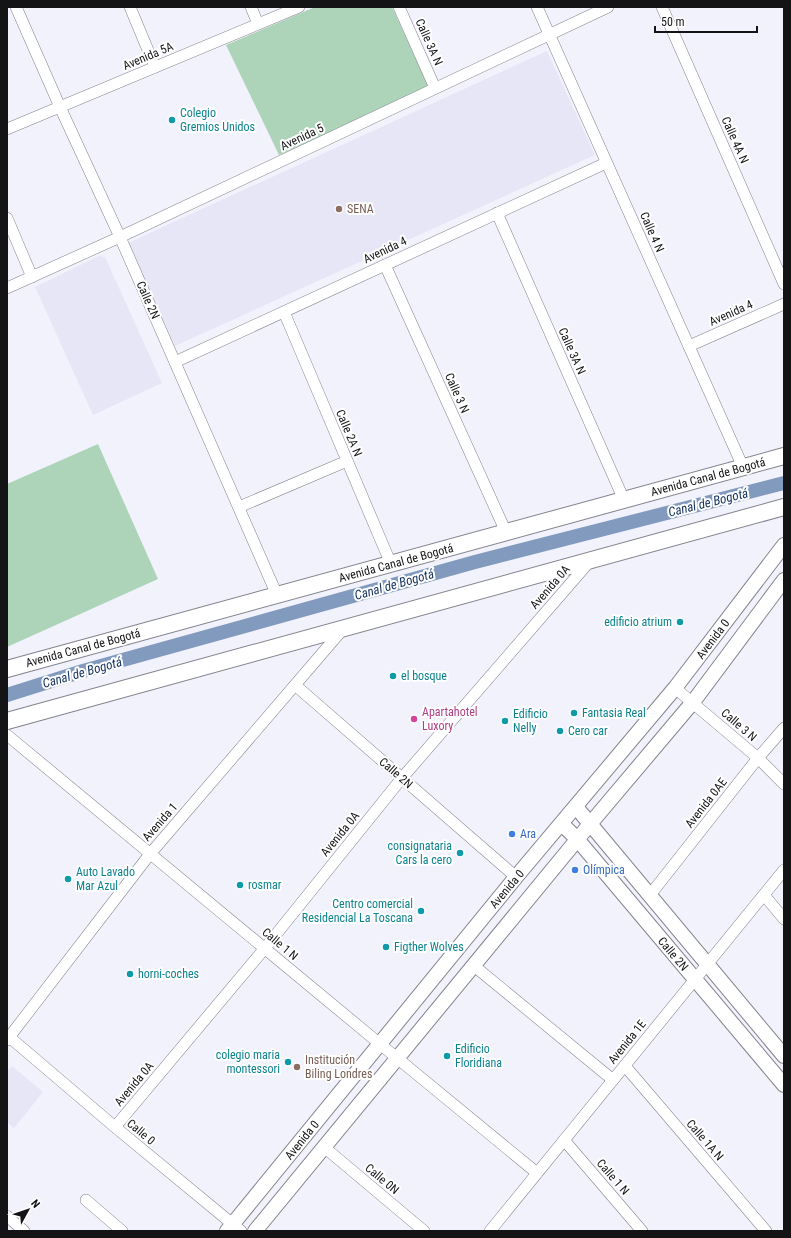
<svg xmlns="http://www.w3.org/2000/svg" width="791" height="1238" font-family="'Roboto Condensed',sans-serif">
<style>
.built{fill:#e6e6f7}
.green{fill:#add4b9}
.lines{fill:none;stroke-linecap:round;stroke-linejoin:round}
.canal{stroke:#819abe;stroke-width:14}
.minor-casing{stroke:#83838d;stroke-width:12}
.tertiary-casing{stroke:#83838d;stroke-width:16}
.secondary-casing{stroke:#83838d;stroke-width:18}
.minor{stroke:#fff;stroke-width:11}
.tertiary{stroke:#fff;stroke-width:14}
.secondary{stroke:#fff;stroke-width:16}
.culture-dot{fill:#0f9aa8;stroke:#fff;stroke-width:1.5}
.education-dot{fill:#8d6e63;stroke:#fff;stroke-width:1.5}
.hotel-dot{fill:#d1479c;stroke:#fff;stroke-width:1.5}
.shop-dot{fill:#3f7fe0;stroke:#fff;stroke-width:1.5}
.labels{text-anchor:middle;stroke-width:4;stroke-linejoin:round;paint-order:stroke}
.street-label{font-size:12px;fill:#141417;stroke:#fff}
.culture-label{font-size:12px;fill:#0d838f;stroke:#fff;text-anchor:start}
.education-label{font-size:12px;fill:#785e54;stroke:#fff;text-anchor:start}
.hotel-label{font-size:12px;fill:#b23c85;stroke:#fff;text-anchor:start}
.shop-label{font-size:12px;fill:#366cbe;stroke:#fff;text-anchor:start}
.water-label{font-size:13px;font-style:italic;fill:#0f2f5d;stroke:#fff}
</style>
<rect width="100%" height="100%" fill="#f2f2fd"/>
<g class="built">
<path d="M547,51l48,104 -420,191 -47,-103z"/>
<path d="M99,256l6,1 57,126 -69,32 -58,-128z"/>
<path d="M12,1066l31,26 -29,36 -7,-6v-50z"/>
</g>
<g class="green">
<path d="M315,7h77l38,83 -151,65 -53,-110z"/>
<path d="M98,444l60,135 -151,68v-163z"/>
</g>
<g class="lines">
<path class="canal" d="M7,695l76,-24 392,-109 309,-79"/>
<g class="minor-casing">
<g id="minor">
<path d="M16,7l44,100 60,130 157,358"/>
<path d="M130,7l25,60"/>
<path d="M251,7l7,17"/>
<path d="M399,7l36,81"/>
<path d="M537,7l206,460"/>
<path d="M662,7l122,277"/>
<path d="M7,129l292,-122"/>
<path d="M497,213l127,287"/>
<path d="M7,218l25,59"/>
<path d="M385,265l121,267"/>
<path d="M7,288l113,-51 488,-230"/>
<path d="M284,312l107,252"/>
<path d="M689,346l95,-42"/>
<path d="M175,362l431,-199"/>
<path d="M239,507l108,-46"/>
<path d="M295,685l221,192"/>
<path d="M675,688l83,70 26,26"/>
<path d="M7,735l373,309 157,129"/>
<path d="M650,895l108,-137 26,-30"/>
<path d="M764,895l20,24"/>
<path d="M473,965l140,115"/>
<path d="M7,1035l108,92 126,104"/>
<path d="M7,1040l143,-186 193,-225"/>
<path d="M625,1066l141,165"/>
<path d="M115,1127l150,-179 137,-170 188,-217"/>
<path d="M564,1140l78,91"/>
<path d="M324,1147l100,84"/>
<path d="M86,1200l36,31"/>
<path d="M7,1216l17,15"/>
<path d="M490,1231l294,-361"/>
</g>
</g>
<g class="tertiary-casing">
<g id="tertiary">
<path d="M576,807l208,249"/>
<path d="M562,824l15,15 207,246"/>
<path d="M227,1231l289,-354 159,-189 109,-143"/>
<path d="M255,1231l335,-407 103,-122 91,-122"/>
</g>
</g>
<g class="secondary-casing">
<g id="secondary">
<path d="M7,669l777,-213"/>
<path d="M7,721l777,-214"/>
</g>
</g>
<use href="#minor" class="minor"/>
<use href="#tertiary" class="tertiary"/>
<use href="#secondary" class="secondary"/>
</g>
<g class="culture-dot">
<circle cx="172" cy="120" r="4"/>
<circle cx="680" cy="622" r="4"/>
<circle cx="393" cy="676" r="4"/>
<circle cx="574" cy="713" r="4"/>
<circle cx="505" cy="721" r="4"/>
<circle cx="560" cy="731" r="4"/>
<circle cx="460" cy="853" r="4"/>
<circle cx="68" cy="879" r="4"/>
<circle cx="240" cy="885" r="4"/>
<circle cx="421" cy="911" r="4"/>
<circle cx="386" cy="947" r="4"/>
<circle cx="130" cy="974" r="4"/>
<circle cx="447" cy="1056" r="4"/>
<circle cx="288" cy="1062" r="4"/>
</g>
<g class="education-dot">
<circle cx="339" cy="209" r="4"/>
<circle cx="297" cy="1067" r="4"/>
</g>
<circle class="hotel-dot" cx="414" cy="719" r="4"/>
<g class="shop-dot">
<circle cx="512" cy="834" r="4"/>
<circle cx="575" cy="870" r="4"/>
</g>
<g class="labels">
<g class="street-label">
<text transform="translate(429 42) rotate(66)" y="4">Calle 3A N</text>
<text transform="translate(148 56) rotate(-23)" y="4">Avenida 5A</text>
<text transform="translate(302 137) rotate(-25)" y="4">Avenida 5</text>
<text transform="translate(735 140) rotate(66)" y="4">Calle 4A N</text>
<text transform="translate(652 232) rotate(66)" y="4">Calle 4 N</text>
<text transform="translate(385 250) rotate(-25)" y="4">Avenida 4</text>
<text transform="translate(148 300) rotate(66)" y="4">Calle 2N</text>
<text transform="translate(731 313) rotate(-24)" y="4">Avenida 4</text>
<text transform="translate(572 351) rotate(66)" y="4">Calle 3A N</text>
<text transform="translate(457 393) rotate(66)" y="4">Calle 3 N</text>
<text transform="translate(349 433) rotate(67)" y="4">Calle 2A N</text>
<text transform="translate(708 477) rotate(-15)" y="4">Avenida Canal de Bogotá</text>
<text transform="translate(396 563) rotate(-15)" y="4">Avenida Canal de Bogotá</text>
<text transform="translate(550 587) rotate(-49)" y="4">Avenida 0A</text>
<text transform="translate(713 639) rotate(-53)" y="4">Avenida 0</text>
<text transform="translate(83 648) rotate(-15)" y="4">Avenida Canal de Bogotá</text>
<text transform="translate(739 725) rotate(41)" y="4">Calle 3 N</text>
<text transform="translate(396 773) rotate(41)" y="4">Calle 2N</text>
<text transform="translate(706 803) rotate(-52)" y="4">Avenida 0AE</text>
<text transform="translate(160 822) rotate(-49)" y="4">Avenida 1</text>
<text transform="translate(340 834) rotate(-51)" y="4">Avenida 0A</text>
<text transform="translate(507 889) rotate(-50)" y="4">Avenida 0</text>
<text transform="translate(280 944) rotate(40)" y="4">Calle 1 N</text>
<text transform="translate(673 954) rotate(50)" y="4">Calle 2N</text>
<text transform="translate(627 1042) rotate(-51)" y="4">Avenida 1E</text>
<text transform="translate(134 1084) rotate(-50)" y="4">Avenida 0A</text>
<text transform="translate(141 1132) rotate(40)" y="4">Calle 0</text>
<text transform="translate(302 1140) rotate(-51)" y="4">Avenida 0</text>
<text transform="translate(705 1140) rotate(49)" y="4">Calle 1A N</text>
<text transform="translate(613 1177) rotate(49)" y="4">Calle 1 N</text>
<text transform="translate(382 1179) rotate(40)" y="4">Calle 0N</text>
</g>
<g class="culture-label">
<text x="180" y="117">Colegio<tspan x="180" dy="14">Gremios Unidos</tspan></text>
<text x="672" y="626" text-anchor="end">edificio atrium</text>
<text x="401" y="680">el bosque</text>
<text x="582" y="717">Fantasia Real</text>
<text x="513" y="718">Edificio<tspan x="513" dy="14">Nelly</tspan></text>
<text x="568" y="735">Cero car</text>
<text x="452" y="850" text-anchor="end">consignataria<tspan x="452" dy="14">Cars la cero</tspan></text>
<text x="76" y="876">Auto Lavado<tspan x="76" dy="14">Mar Azul</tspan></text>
<text x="248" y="889">rosmar</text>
<text x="413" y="908" text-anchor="end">Centro comercial<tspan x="413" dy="14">Residencial La Toscana</tspan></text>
<text x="394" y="951">Figther Wolves</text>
<text x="138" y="978">horni-coches</text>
<text x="455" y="1053">Edificio<tspan x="455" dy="14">Floridiana</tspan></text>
<text x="280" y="1059" text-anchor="end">colegio maria<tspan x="280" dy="14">montessori</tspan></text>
</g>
<g class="education-label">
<text x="347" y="213">SENA</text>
<text x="305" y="1064">Institución<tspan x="305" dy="14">Biling Londres</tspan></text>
</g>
<g class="hotel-label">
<text x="422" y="716">Apartahotel<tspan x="422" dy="14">Luxory</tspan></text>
</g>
<g class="shop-label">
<text x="520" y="838">Ara</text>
<text x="583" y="874">Olímpica</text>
</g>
<g class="water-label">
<text transform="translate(708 502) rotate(-14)" y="5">Canal de Bogotá</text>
<text transform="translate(394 584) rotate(-16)" y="5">Canal de Bogotá</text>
<text transform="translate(82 672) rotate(-16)" y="5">Canal de Bogotá</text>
</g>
</g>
<rect width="791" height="1238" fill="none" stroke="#141417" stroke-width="16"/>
<g transform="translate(28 1210) rotate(50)" stroke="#ffffff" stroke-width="3" paint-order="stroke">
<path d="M0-3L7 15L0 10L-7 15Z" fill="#141417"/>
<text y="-6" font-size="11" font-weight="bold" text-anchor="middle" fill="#141417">N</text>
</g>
<path d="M655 26v6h102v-6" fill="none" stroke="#141417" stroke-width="2"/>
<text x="661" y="26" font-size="12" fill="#141417" stroke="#ffffff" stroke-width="3" paint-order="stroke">50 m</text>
</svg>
